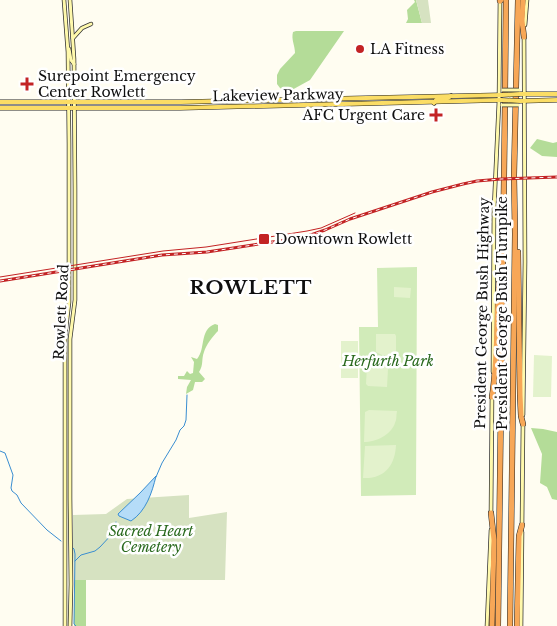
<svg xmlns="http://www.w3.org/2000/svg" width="557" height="626" font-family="'Libre Baskerville',serif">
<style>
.green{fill:#d1ebb9}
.forest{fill:#b4dc98}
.cemetery{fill:#d6e2c1}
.pitch{fill:#e3f2cc}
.water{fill:#b5dcf8;stroke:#3a8ed1}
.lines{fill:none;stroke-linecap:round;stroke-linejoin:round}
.stream{stroke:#3a8ed1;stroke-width:1}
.secondary-casing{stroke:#313131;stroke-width:4.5}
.primary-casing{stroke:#202020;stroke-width:5}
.motorway-casing{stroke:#202020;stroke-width:6}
.secondary{stroke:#fff9ac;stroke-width:3}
.primary{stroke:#fbdd65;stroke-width:4}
.motorway{stroke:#f7a757;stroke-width:5}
.tram{stroke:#c32324;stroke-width:1}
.rail-casing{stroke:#c32324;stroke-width:3}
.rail{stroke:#fff;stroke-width:1;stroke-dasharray:4;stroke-linecap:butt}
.secondary-bridge-casing{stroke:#313131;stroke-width:4.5;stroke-linecap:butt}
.primary-bridge-casing{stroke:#202020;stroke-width:5;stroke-linecap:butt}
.secondary-bridge{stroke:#fff9ac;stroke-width:3}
.primary-bridge{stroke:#fbdd65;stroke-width:4}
.poi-dot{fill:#c32324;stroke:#fff;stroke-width:2}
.labels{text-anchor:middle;stroke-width:5;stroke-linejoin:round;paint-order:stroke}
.poi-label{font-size:14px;fill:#0f0f0f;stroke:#fff;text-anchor:start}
.street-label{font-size:14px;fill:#0f0f0f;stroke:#fff}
.park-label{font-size:14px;font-style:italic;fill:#29691d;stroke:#fff}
.district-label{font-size:19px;font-weight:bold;letter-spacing:1px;fill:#0f0f0f;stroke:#fff}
</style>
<rect width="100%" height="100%" fill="#fffdf1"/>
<path class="green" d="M417,267l-1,228 -55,1 -2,-169h19l-1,-59z"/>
<g class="forest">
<path d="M414,0h2l6,23h-16l2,-4 -1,-9 8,-8z"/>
<path d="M296,31h48l-34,49 -20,11 -6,-1 -4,-2 -3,-4v-9l3,-6 15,-16c0,-8 -4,-13 -2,-21z"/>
<path d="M537,139l16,4 4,-1v15l-15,-1 -12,-8z"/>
<path d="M215,324l3,1v6c-5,5 -12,14 -14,21 -3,8 0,12 -5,20l6,7 -3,3h-7l-2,8 -7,4 1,-7 4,-7 -13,-1v-3h6l3,-5 3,3 3,-1 1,-11 -3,-5 6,2c9,-10 2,-29 18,-35z"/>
<path d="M531,428l12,1 14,3v68l-5,-1 -5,-12 -7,-4 2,-29z"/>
<rect x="74" y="580" width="12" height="46"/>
</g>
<g class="cemetery">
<path d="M416,0h12l3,23h-9z"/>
<path d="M189,495v23l38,-6 -2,68h-151l-1,-27v-38l33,-1 21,-15z"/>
</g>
<g class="pitch">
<path d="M394,287l17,1 -1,10 -16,-1z"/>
<path d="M376,334h19l1,2v19h-14l-6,-3z"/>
<rect x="341" y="341" width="17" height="37"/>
<path d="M534,355l18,1 -1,41h-18z"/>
<path d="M367,365l18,1 3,3 -1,18 -19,-1 -2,-2z"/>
<path d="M369,410l28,1c-1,4 0,8 -2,12 -4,12 -19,19 -31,19l1,-30z"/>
<path d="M396,445c-1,20 -11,34 -33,33l2,-32z"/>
</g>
<path class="water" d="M156,476c-4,17 -10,35 -25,45l-12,-5 -1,-2 22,-21z"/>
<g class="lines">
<g class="stream">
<path d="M0,451l5,2 8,22 -2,13 1,3 5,4 4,8 26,27 14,11"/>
<path d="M156,477l6,-14 14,-23 4,-10 4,-4 2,-6 1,-25"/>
<path d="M73,548l1,1 1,5 -1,70 2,2"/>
<path d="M75,561l6,-6 14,-4 5,-4 13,-14 3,-5v-6"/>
</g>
<g class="secondary-casing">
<g id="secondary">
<path d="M64,0l4,52 1,92v158l-4,34v290"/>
<path d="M70,0l4,59 1,130v111l-5,39v159l1,86 -1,42"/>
<path d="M525,25l2,-25"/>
<path d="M73,38l9,-10 9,-4"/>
<path d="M69,49l2,11 3,4"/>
<path d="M493,372l1,-162 5,-109 1,-100"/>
<path d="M523,415l2,-153 -1,-225"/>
<path d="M491,514l1,-119"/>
<path d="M522,525l1,-101"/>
<path d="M487,626l4,-96"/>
<path d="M521,626l1,-94"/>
</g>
</g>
<g class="primary-casing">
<g id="primary">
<path d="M520,94h37"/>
<path d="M520,101l37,-1"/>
<path d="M0,102h181l321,-7"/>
<path d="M434,103l2,-3 10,-1 5,-3"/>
<path d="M0,108h180l321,-8"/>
</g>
</g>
<g class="motorway-casing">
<g id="motorway">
<path d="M523,0l-1,21 2,16"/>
<path d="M500,1l1,-1"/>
<path d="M505,93l1,-93"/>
<path d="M518,252l2,143 1,21 2,8"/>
<path d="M492,397c6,-38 4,-76 7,-114"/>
<path d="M491,513l3,27 -2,86"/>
<path d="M498,626l7,-524"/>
<path d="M510,626l5,-392 -1,-59 4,-175"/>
<path d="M517,626l2,-90 3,-11"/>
</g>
</g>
<use href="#secondary" class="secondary"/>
<use href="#primary" class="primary"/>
<use href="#motorway" class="motorway"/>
<path class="tram" d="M0,277l163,-26 43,-4 101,-16 14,-3 34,-15"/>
<g class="rail-casing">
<path id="rail" d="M0,281l162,-26 45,-3 98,-15 20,-7 25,-11 82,-27 31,-8 14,-3 24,-2 56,-2"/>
</g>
<use href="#rail" class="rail"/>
<g class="secondary-bridge-casing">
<g id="secondary-bridge">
<path d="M503,90h16"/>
<path d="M502,105h16"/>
</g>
</g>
<g class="primary-bridge-casing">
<g id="primary-bridge">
<path d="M502,95l18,-1"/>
<path d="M501,100l19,1"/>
</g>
</g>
<use href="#secondary-bridge" class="secondary-bridge"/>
<use href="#primary-bridge" class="primary-bridge"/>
</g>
<g class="poi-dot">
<circle cx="360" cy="49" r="5"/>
<path d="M24.5 76.5h5v5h5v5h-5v5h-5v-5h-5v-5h5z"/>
<path d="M433.5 107.5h5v5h5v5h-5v5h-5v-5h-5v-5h5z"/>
<rect x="258" y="233" width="12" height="12" rx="2.5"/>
</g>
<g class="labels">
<g class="poi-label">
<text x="370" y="54">LA Fitness</text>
<text x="38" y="81">Surepoint Emergency<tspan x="38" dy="16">Center Rowlett</tspan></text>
<text x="425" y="120" text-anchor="end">AFC Urgent Care</text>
<text x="275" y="244">Downtown Rowlett</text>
</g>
<g class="street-label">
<text transform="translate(278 95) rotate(-1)" y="5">Lakeview Parkway</text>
<text transform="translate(61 312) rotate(-87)" y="5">Rowlett Road</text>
<text transform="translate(482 313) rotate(-89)" y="5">President George Bush Highway</text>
<text transform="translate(502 313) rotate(-90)" y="5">President George Bush Turnpike</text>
</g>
<g class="park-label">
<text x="388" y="366">Herfurth Park</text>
<text x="151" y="536">Sacred Heart<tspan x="151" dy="16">Cemetery</tspan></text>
</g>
<g class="district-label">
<text x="251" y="294">ROWLETT</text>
</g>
</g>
</svg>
